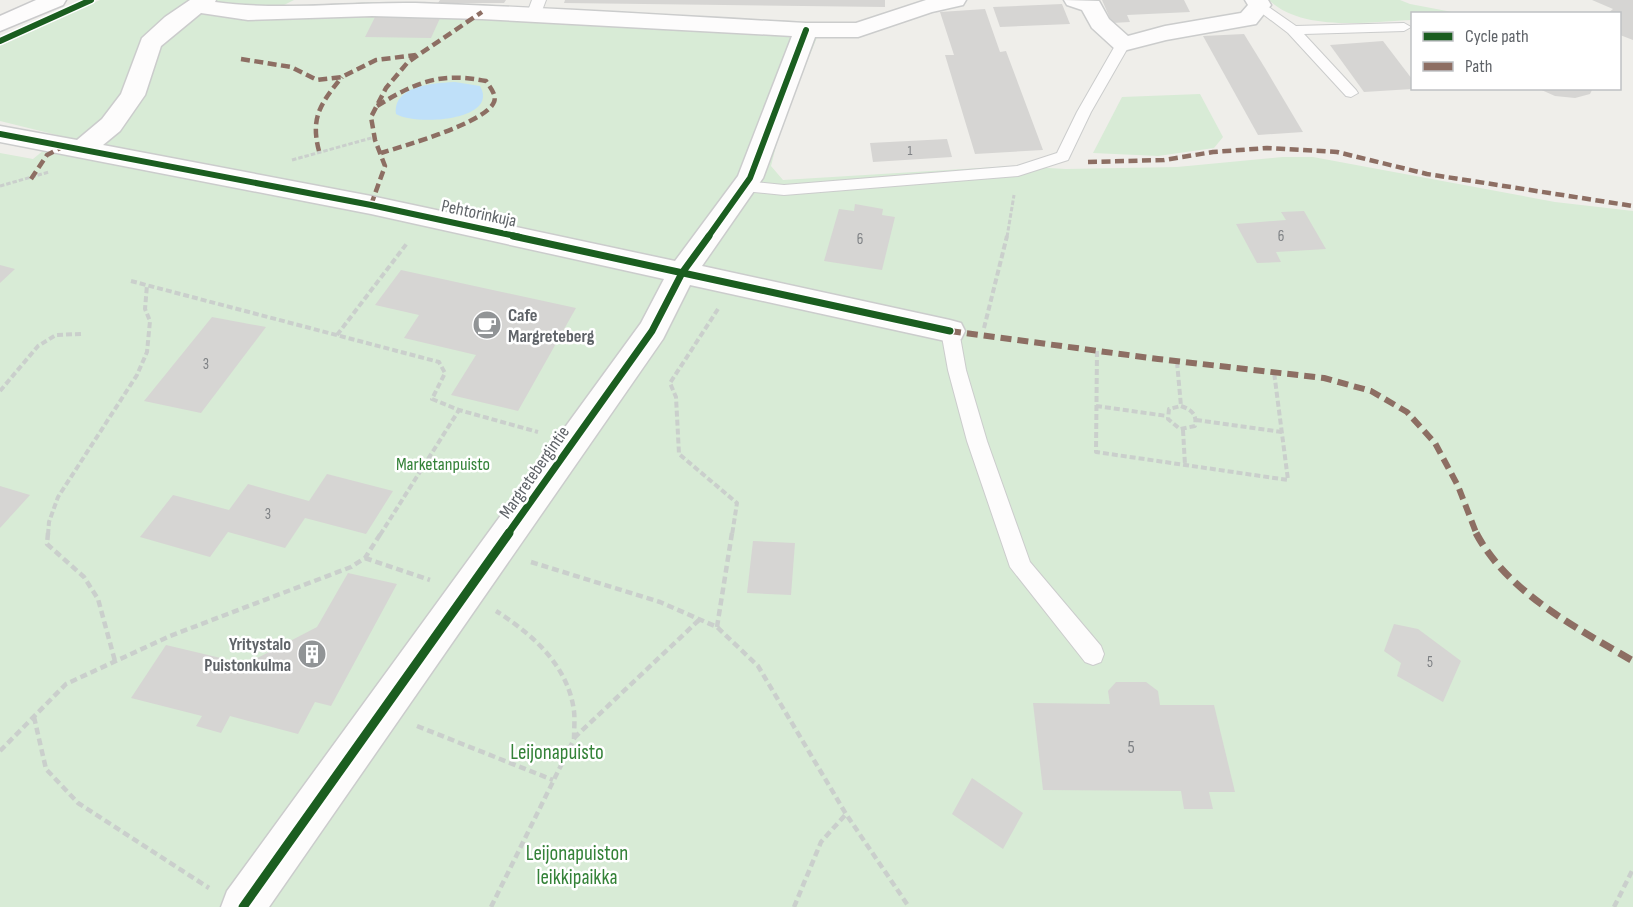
<svg xmlns="http://www.w3.org/2000/svg" width="1633" height="907" font-family="'Sofia Sans Condensed',sans-serif">
<style>
.green{fill:#d8ebd6}
.water{fill:#bfe0f9}
.building{fill:#d6d5d3}
.lines{fill:none;stroke-linecap:round;stroke-linejoin:round}
.service-casing{stroke:#cbcccc;stroke-width:2}
.minor-casing{stroke:#cbcccc;stroke-width:3}
.secondary-casing{stroke:#cacacb;stroke-width:3}
.path-far2{stroke:#cacfcc;stroke-width:3;stroke-dasharray:4.5 2;stroke-linecap:butt}
.path-far1{stroke:#cacfcc;stroke-width:4;stroke-dasharray:6 3;stroke-linecap:butt}
.path{stroke:#cacfcc;stroke-width:4.5;stroke-dasharray:7 4;stroke-linecap:butt}
.service{fill:#fdfcfc;fill-rule:evenodd}
.minor{fill:#fdfcfc;fill-rule:evenodd}
.secondary{fill:#fdfcfc;fill-rule:evenodd}
.quiet-far2{stroke:#8d6e63;stroke-width:4.5;stroke-dasharray:9 4.5;stroke-linecap:butt}
.quiet-far1{stroke:#8d6e63;stroke-width:6;stroke-dasharray:11 6;stroke-linecap:butt}
.quiet{stroke:#8d6e63;stroke-width:7;stroke-dasharray:14 7;stroke-linecap:butt}
.cycleway-far2-casing{stroke:#fff;stroke-width:9}
.cycleway-far1-casing{stroke:#fff;stroke-width:10}
.cycleway-casing{stroke:#fff;stroke-width:13}
.cycleway-far2{stroke:#1b5e20;stroke-width:6}
.cycleway-far1{stroke:#1b5e20;stroke-width:7}
.cycleway{stroke:#1b5e20;stroke-width:9}
.labels{text-anchor:middle;stroke-width:5;stroke-linejoin:round;paint-order:stroke}
.far-number-label{font-size:14px;fill:#7e8184}
.number-label{font-size:15px;fill:#7e8184}
.street-label{font-size:18px;fill:#5f6368;stroke:#fff}
.poi-label{font-size:18px;font-weight:bold;fill:#5f6368;stroke:#fff;text-anchor:start}
.park-label{font-size:18px;fill:#348238;stroke:#fff}
.near-number-label{font-size:18px;fill:#7e8184}
.near-park-label{font-size:21px;fill:#348238;stroke:#fff}
</style>
<rect width="100%" height="100%" fill="#efeeea"/>
<g class="green">
<path d="M100,0h194l-12,6 96,-4 315,17 130,4 -41,99 -11,44 12,14 230,-14 53,3 111,-2 105,-10h31l242,45 78,9v696h-1633v-754l33,6 28,-23 -61,-15v-75z"/>
<path d="M1269,0h131l10,4 42,8 -40,2v6c-43,2 -110,12 -143,-20z"/>
<path d="M1200,94l23,43 -9,11 -56,8 -65,-3 29,-56z"/>
</g>
<path class="water" d="M455,82l25,4c20,35 -65,40 -84,28 -3,-29 39,-31 59,-32z"/>
<g class="building">
<path d="M440,0h66l-2,3h-66z"/>
<path d="M565,0h320v7l-321,-4z"/>
<path d="M1102,0h82l6,12 -63,3 3,7 -18,1z"/>
<path d="M1592,0h41v40l-13,-5v-21h-13l6,-5z"/>
<path d="M1062,4l8,20 -70,3 -7,-20z"/>
<path d="M985,9l15,43 6,-1 37,99 -68,4 -30,-99h9l-14,-43z"/>
<path d="M376,15l65,1 -10,22 -66,-1z"/>
<path d="M1244,34l21,34 38,64 -45,3 -55,-99z"/>
<path d="M1383,41l29,38v10l-48,3 -34,-47z"/>
<path d="M1537,88h56l-3,6 -15,4 -20,-2z"/>
<path d="M947,139l5,18 -79,5 -3,-19z"/>
<path d="M855,204l28,5 -1,6 13,2 -13,53 -58,-9 15,-52 15,2z"/>
<path d="M1304,211l22,38 -50,3 5,10 -24,1 -21,-39 50,-4 -5,-8z"/>
<path d="M0,265l15,4 -15,14z"/>
<path d="M401,270l175,38 -58,103 -67,-16 25,-40 -72,-17 15,-23 -44,-10z"/>
<path d="M212,317l54,10 -65,86 -57,-12z"/>
<path d="M327,474l66,17 -27,43 -61,-16 -20,30 -57,-16 -18,25 -70,-20 33,-42 56,15 19,-26 61,17z"/>
<path d="M0,486l30,9 -30,33z"/>
<path d="M753,541l42,2 -4,52 -44,-2z"/>
<path d="M348,573l49,11 -66,122 -16,-4 -17,32 -68,-18 -9,17 -25,-7 6,-10 -71,-18 35,-53 80,19 71,-37z"/>
<path d="M1394,624l24,5 43,32 -18,41 -46,-26 4,-13 -17,-12z"/>
<path d="M1116,682h30l12,9 2,14h54l21,87h-26l4,17h-29l-3,-18 -138,-1 -10,-87 77,1 -2,-13z"/>
<path d="M972,778l51,35 -20,36 -51,-35z"/>
</g>
<g class="lines">
<g class="service-casing">
<g id="service">
<path d="M532,0h14l-6,16 -7,4 -7,-4z"/>
<path d="M1260,1l36,25 108,-3 7,4 -7,4 -100,3 52,56 2,3 -7,4 -5,-1 -58,-63 -33,-25 -2,-3z"/>
<path d="M1123,40l7,4 -39,68 -23,48 -50,16 -234,19 -40,-4 -6,-1 -2,-4 2,-4 6,-1 40,4 233,-19 40,-13 20,-41 39,-68z"/>
<path d="M950,324l6,2 3,5 7,39 21,71 43,121 71,84 3,8 -3,8 -8,3 -8,-3 -75,-95 -43,-126 -19,-71 -7,-39 3,-5z"/>
</g>
</g>
<g class="minor-casing">
<g id="minor">
<path d="M190,0h26l-1,2c66,9 133,0 200,1 130,4 261,13 391,20h50l70,-23h40l-3,5 -31,7 -74,25h-43l-52,141 -61,88 248,54 11,3 4,8 -4,8 -11,3 -260,-57 -27,54 -394,568h-48l6,-16 414,-568 23,-44 -293,-65 -371,-72v-16l77,14 25,-21 19,-25 21,-56 23,-21zM201,13l47,7 124,-4 110,3 310,17 -54,140 -63,85 -304,-65 -268,-51 17,-14 25,-36 16,-49z"/>
<path d="M1064,0l35,1 10,18 19,17 37,-10 76,-13 7,-8 -3,-5h23l3,5 -15,19 -90,16 -43,11 -8,-2 -23,-21 -10,-18 -15,-5z"/>
</g>
</g>
<g class="secondary-casing">
<path id="secondary" d="M36,0h30l-3,5 -63,26v-15z"/>
</g>
<g class="path-far2">
<path d="M292,160l83,-23"/>
<path d="M0,186l49,-14"/>
<path d="M1007,237l7,-42"/>
</g>
<g class="path-far1">
<path d="M131,281l308,81 6,11 -13,26 27,11 79,22"/>
<path d="M718,309l-48,74 6,14 3,57 58,49 -5,32"/>
<path d="M984,328l23,-92"/>
<path d="M337,335l71,-93"/>
<path d="M1097,351l-1,101 192,28 -14,-108"/>
<path d="M1177,362l4,44"/>
<path d="M0,391l38,-45 18,-11 25,-1"/>
<path d="M1096,406l71,10"/>
<path d="M1181,406c11,4 16,8 14,20l-15,3 -12,-10 1,-10z"/>
<path d="M1196,420l86,12"/>
<path d="M1183,430l2,35"/>
<path d="M48,535l1,-13 9,-25 79,-122 10,-23 3,-31 -5,-12 2,-24"/>
<path d="M380,535l79,-125"/>
</g>
<g class="path">
<path d="M48,533l-1,11 37,33 14,22 17,62"/>
<path d="M365,558l65,22"/>
<path d="M531,562l129,40 57,25 41,39 88,148 63,93"/>
<path d="M717,627l15,-94"/>
<path d="M34,717l12,52 32,34 131,85"/>
<path d="M417,726l136,54"/>
<path d="M574,738l125,-118"/>
<path d="M0,751l66,-67 104,-48 181,-69 14,-9 16,-25"/>
<path d="M491,907l83,-168c0,-9 1,-19 0,-28 -6,-46 -42,-77 -78,-100"/>
<path d="M794,907l27,-65 25,-28"/>
<path d="M1614,907l19,-38"/>
</g>
<use href="#service" class="service"/>
<use href="#minor" class="minor"/>
<use href="#secondary" class="secondary"/>
<g class="quiet-far2">
<path d="M241,59l50,8 26,13 25,-3 34,-17 40,-5"/>
<path d="M377,106c39,-24 63,-34 109,-25 4,6 11,14 8,21 -8,21 -91,44 -113,51"/>
<path d="M319,151c-9,-34 2,-48 23,-74"/>
<path d="M1088,162l76,-2 49,-8 54,-4 70,4 90,22 206,32"/>
<path d="M31,179l16,-24 17,-9"/>
<path d="M371,205l14,-39 -10,-26 -4,-23 15,-29 22,-26 74,-50"/>
</g>
<path class="quiet-far1" d="M950,331l208,28 166,19 47,13 36,21 28,31 23,43 19,49"/>
<path class="quiet" d="M1476,533c32,60 101,95 157,128"/>
<g class="cycleway-far2-casing">
<g id="cycleway-far2">
<path d="M0,41l91,-41"/>
<path d="M0,134l371,71 149,32"/>
<path d="M708,237l42,-59 56,-148"/>
</g>
</g>
<g class="cycleway-far1-casing">
<g id="cycleway-far1">
<path d="M513,236l437,95"/>
<path d="M507,535l145,-204 30,-58 27,-37"/>
</g>
</g>
<g class="cycleway-casing">
<path id="cycleway" d="M243,907l266,-374"/>
</g>
<use href="#cycleway-far2" class="cycleway-far2"/>
<use href="#cycleway-far1" class="cycleway-far1"/>
<use href="#cycleway" class="cycleway"/>
</g>
<defs>
<g id="cafe-disc" transform="scale(1.5)"><circle r="9.5" fill="#919496" stroke="#fff"/><path d="M-5.5-4.5H6V0H3Q3 3.5 0 3.5H-2.5Q-5.5 3.5-5.5 0ZM3-3.2v2h1.7v-2ZM-6 4.5H4V6H-6Z" fill="#fff"/></g>
<g id="building-disc" transform="scale(1.5)"><circle r="9.5" fill="#919496" stroke="#fff"/><path d="M-4-6H4V6H1V3H-1V6H-4ZM-2.5-4.3h1.7v1.8h-1.7ZM.8-4.3h1.7v1.8H.8ZM-2.5-1h1.7V.8h-1.7ZM.8-1h1.7V.8H.8Z" fill="#fff"/></g>
</defs>
<g fill-rule="evenodd">
<use href="#cafe-disc" x="487" y="325"/>
<use href="#building-disc" x="312" y="654"/>
</g>
<g class="labels">
<g class="far-number-label">
<text x="910" y="155">1</text>
</g>
<g class="number-label">
<text x="1281" y="241">6</text>
<text x="860" y="244">6</text>
<text x="206" y="369">3</text>
<text x="268" y="519">3</text>
<text x="1430" y="667">5</text>
</g>
<g class="street-label">
<text transform="translate(479 213) rotate(12)" y="6">Pehtorinkuja</text>
<text transform="translate(534 472) rotate(-55)" y="6">Margretebergintie</text>
</g>
<g class="poi-label">
<text x="508" y="321">Cafe<tspan x="508" dy="21">Margreteberg</tspan></text>
<text x="291" y="650" text-anchor="end">Yritystalo<tspan x="291" dy="21">Puistonkulma</tspan></text>
</g>
<g class="park-label">
<text x="443" y="470">Marketanpuisto</text>
</g>
<g class="near-number-label">
<text x="1131" y="753">5</text>
</g>
<g class="near-park-label">
<text x="557" y="759">Leijonapuisto</text>
<text x="577" y="860">Leijonapuiston<tspan x="577" dy="24">leikkipaikka</tspan></text>
</g>
</g>
<rect x="1411" y="12" width="210" height="78" fill="#ffffff" stroke="#bfc1c3" stroke-width="1.5"/>
<rect x="1423" y="32" width="30" height="9" fill="#1b5e20" stroke="#bfc1c3" stroke-width="1.5"/>
<text x="1465" y="42" font-size="18" fill="#5f6368">Cycle path</text>
<rect x="1423" y="62" width="30" height="9" fill="#8d6e63" stroke="#bfc1c3" stroke-width="1.5"/>
<text x="1465" y="72" font-size="18" fill="#5f6368">Path</text>
</svg>
